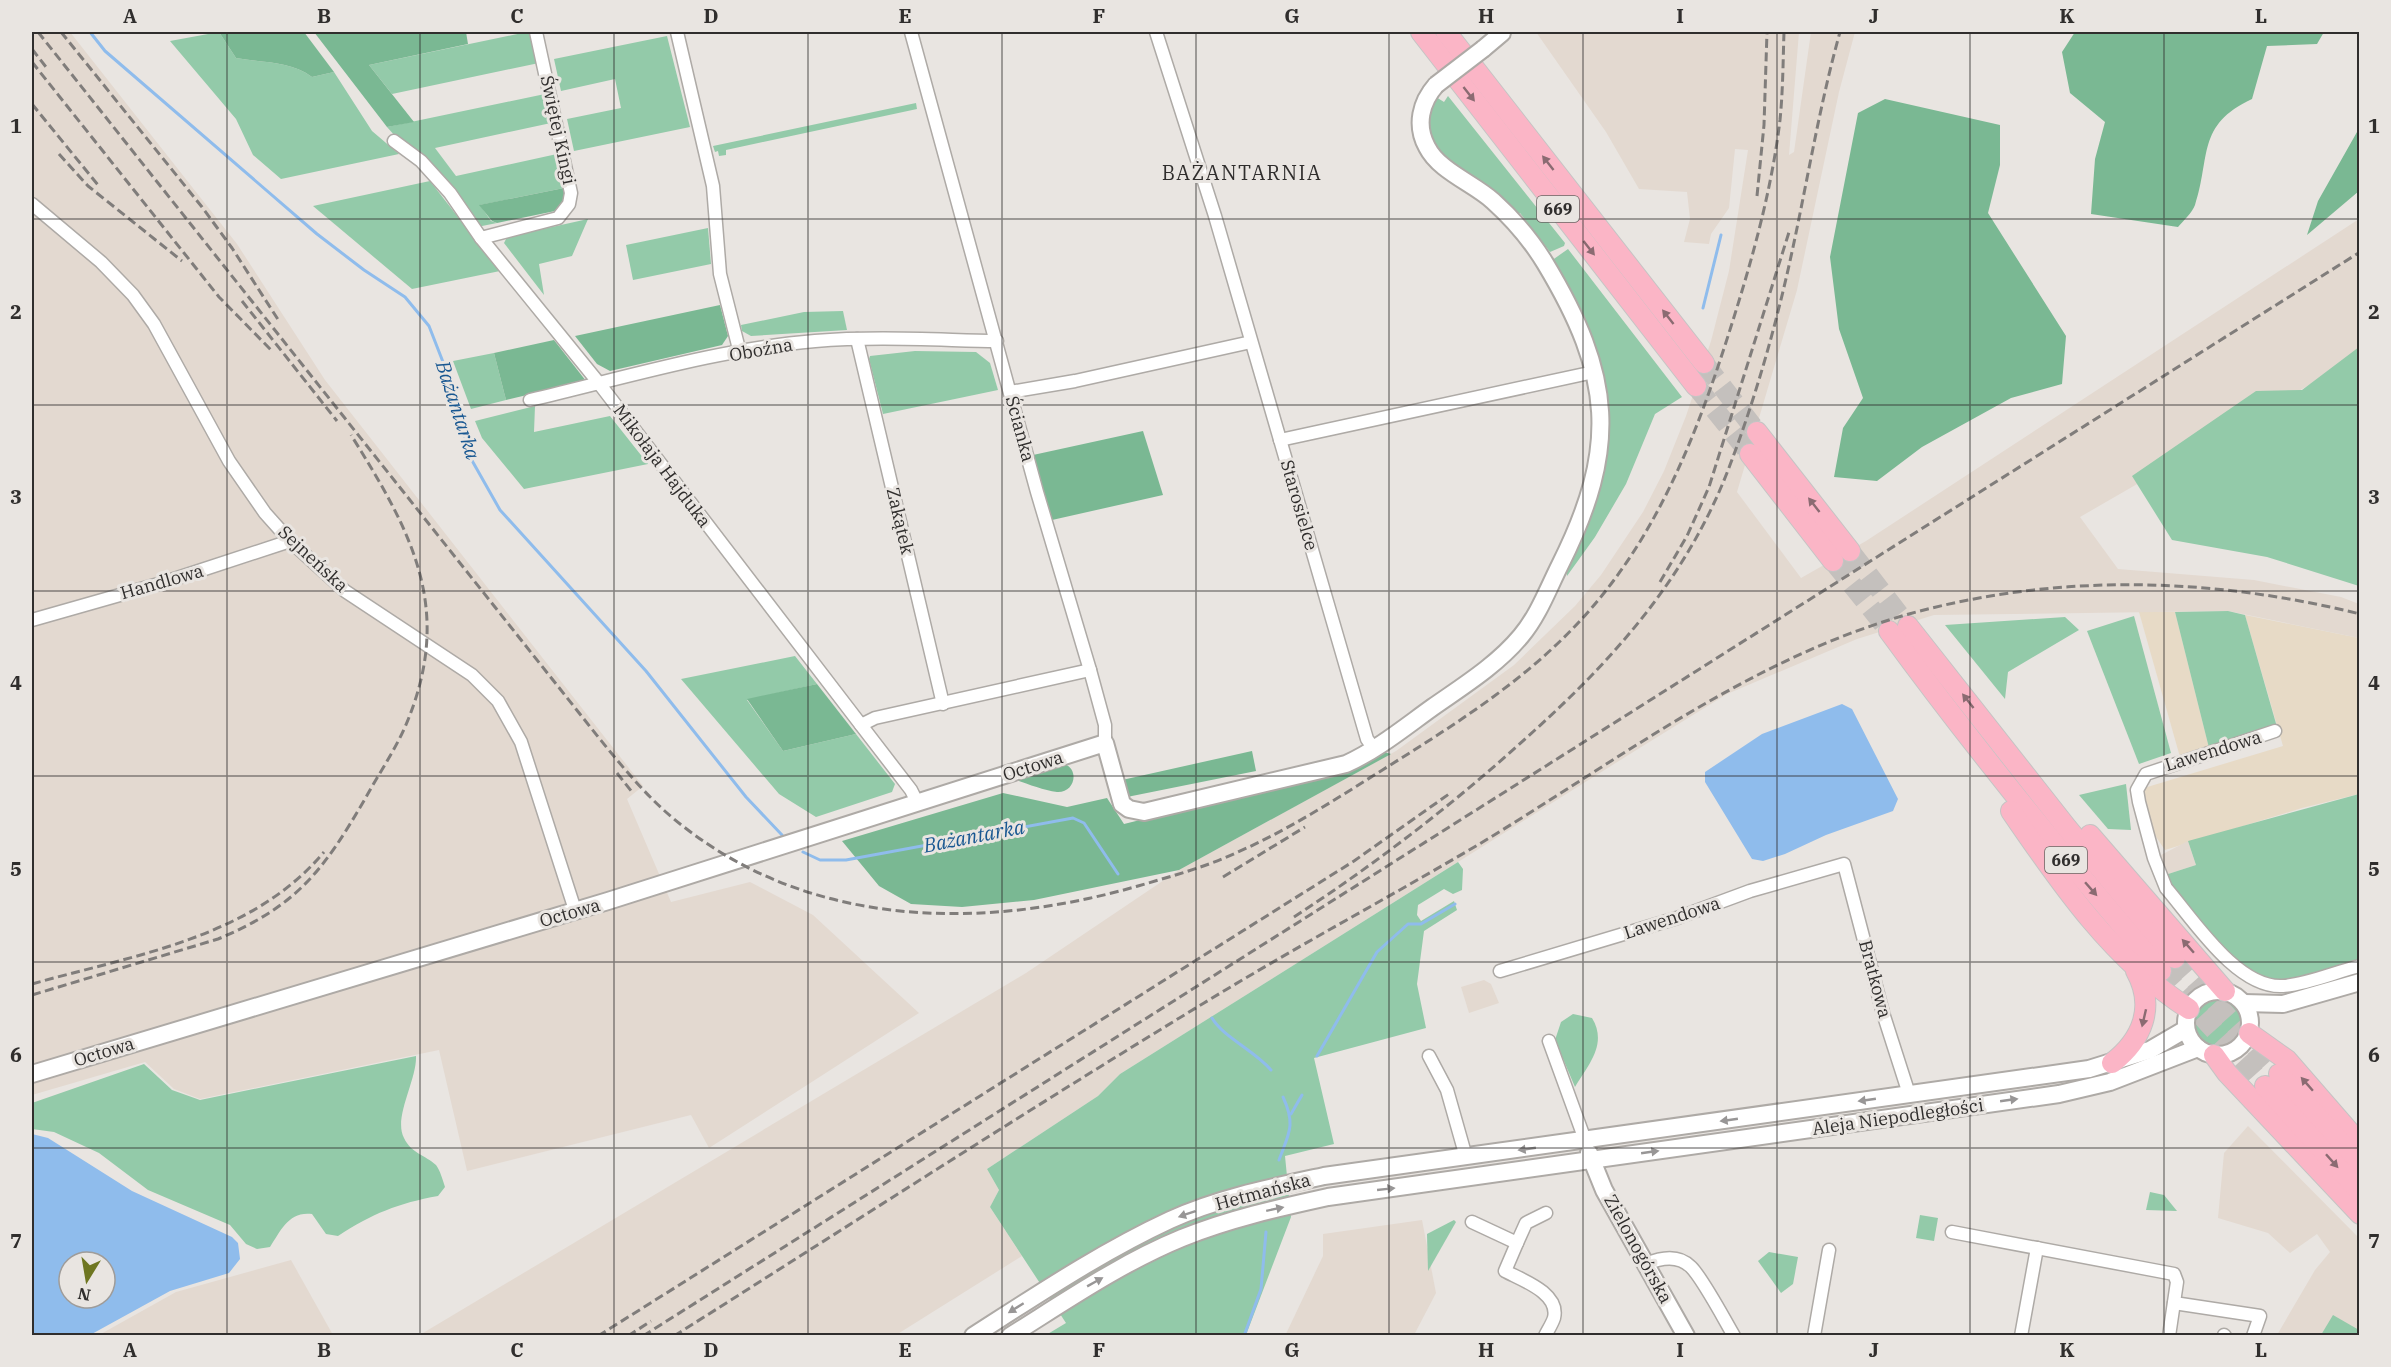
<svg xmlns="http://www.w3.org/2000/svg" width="2391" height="1367" font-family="'IBM Plex Serif',serif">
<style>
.commercial{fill:#e7dac6}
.built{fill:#e3d9d0}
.green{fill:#93caa9}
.forest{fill:#7ab893}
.water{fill:#8fbcec;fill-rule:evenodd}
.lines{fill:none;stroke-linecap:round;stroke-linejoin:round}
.stream{stroke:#8fbcec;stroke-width:3}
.primary-tunnel{stroke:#c4c0bd;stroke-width:20;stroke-dasharray:20 10;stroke-linecap:butt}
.street-casing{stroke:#aeaaa6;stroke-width:15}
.secondary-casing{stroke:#aeaaa6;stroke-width:20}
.primary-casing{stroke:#c5c4c4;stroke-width:22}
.street{stroke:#fff;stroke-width:12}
.secondary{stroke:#fff;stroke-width:16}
.primary{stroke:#fbb5c6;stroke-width:20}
.rail{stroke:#807d7b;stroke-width:3;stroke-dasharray:9 4.5;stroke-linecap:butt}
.secondary-bridge-casing{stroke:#aeaaa6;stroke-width:20;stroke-linecap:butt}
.secondary-bridge{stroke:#fff;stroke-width:16}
.oneway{fill:#8b6b72}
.oneway2{fill:#989696}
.grid{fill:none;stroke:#302e2d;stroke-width:1.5;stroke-opacity:0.55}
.labels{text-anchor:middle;stroke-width:6;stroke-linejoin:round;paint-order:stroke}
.shield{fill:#e9e5e1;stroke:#686563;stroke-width:1.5}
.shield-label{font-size:16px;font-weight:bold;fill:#302e2d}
.street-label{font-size:18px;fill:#302e2d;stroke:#e9e5e1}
.neighbourhood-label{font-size:20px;letter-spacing:1.5px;fill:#302e2d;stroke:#e9e5e1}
.water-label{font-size:20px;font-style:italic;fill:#185791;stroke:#e9e5e1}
.neatline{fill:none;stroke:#302e2d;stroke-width:2}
.grid-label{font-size:20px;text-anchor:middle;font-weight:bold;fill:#302e2d}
</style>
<rect width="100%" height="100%" fill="#e9e5e1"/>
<g class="commercial">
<path d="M2139,612h36l34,136 -29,9z"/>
<path d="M2245,615l114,23v156l-57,14 -137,42 -13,-19 -10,-38 2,-5 139,-42z"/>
</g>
<g class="built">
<path d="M32,32h38l167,212 88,136 318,406 -16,13 44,103 79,-20 63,33 106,98 -210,135 -18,-33 -224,56 -28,-121 -239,49 -26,-10 -29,-27 -113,33z"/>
<path d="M1536,32h263l-10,123 5,-3 17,-120h44l-16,60 -42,198 -60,202 64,86 65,-37 493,-322v137l-279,161 38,52 136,11 87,17 18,7v34l-131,-27 -294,4 -77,24 -130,55 -89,55 -518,325 -22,22 -111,73 12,21 -9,17 32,49 -126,79 -478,1 608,-363 153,-103 217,-119 118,-86 61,-59 26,-31 42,-63 21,-41 22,-55 25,-75 18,-70 19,-121 -13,-1 -6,59 -18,26 -2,10 -25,-2 6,-23 -3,-27 -48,-3 -33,-57z"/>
<path d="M2188,841l8,24 -31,10 -4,-20z"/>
<path d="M1484,980l7,4 8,19 -30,10 -8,-26z"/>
<path d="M2248,1126l111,112v97h-82l38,-65 15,-18 -13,-18 -27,19 -22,-20 -50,-15 6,-65z"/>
<path d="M1422,1220l14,73 -22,42 -129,1 38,-80v-22z"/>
<path d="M291,1260l42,75h-234l77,-43z"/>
</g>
<g class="green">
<path d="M219,32l17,26c26,5 55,3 76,19l22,-5 38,59 27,23 -118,25 -28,-24 -17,-36 -66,-78z"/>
<path d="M527,32h5l7,31 -147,31 -23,-29z"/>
<path d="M667,36l23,91 -116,24 -7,-32 54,-11 -6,-29 -54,12 -7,-32z"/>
<path d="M545,94l6,29 -116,25 21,28 101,-22 7,34 -84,17 11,16 6,2 -20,4 -90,-100z"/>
<path d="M1448,96l117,147 -1,3 -14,6 -30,-39 -3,2c-12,-11 -25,-23 -39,-34 -32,-24 -63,-39 -42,-84l8,5z"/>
<path d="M916,103l1,6 -191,41v5l-7,1 -1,-5 -3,1 -2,-6z"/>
<path d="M430,181l70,90 -88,18 -99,-83z"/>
<path d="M588,219l-16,37 -33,8 5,31 -40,-52 3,-6z"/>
<path d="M708,228l3,36 -78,16 -7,-35z"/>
<path d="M1568,249l114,148 -27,17 -29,70 -31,53 -28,39 -1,-7 25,-52 11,-38 5,-42 -56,-176z"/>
<path d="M843,311l4,19 -96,6 -9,-5 -1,-6 63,-13z"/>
<path d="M2359,347v239l-92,-29 -95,-17 -40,-64 124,-85 46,-1z"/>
<path d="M915,351l61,1 14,11 8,27 -115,24 -14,-55 1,-3z"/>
<path d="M494,353l12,47 -35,9 -18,-48z"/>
<path d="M535,406l-1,26 76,-16 38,48 -124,25 -42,-51 -7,-17z"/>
<path d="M2228,611l17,4 32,112 -68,21 -34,-136z"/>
<path d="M2134,616l37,137 -32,11 -52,-133z"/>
<path d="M2065,617l14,13 -71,42 -3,27 -60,-74z"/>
<path d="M795,656l22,28 -70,16 36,51 73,-17 39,50 -3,8 -76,25 -37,-23 -98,-115z"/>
<path d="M2126,784l5,46 -23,-1 -29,-34z"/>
<path d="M2359,794v166l-76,22 -28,-7 -27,-23 -48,-53 -15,-24 31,-10 -8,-24z"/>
<path d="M1458,862l5,7 -1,21 -9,4 -9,-5 -26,16 -1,10 4,6 33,-20 3,9 -33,21 -7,53 9,44 -112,30 20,86 -49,12 6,61 -45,118h-200l20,-12 -76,-116 9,-17 -12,-21 111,-73 22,-22z"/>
<circle cx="2218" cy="1022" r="25"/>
<path d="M1573,1014l19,4c16,26 -4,47 -17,69l-20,-47 6,-18z"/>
<path d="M416,1056c1,24 -23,62 -12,82 7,15 21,17 32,27 4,5 7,16 9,22l-7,9c-39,7 -67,18 -100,40l-12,-2 -14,-20c-23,-3 -31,16 -42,33l-13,2 -11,-5 -16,-19 -82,-35 -49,-37 -45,-21 -22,-3v-26l112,-39 28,26 28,10z"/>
<path d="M2150,1192l14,3 13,16 -31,-1z"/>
<path d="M1920,1215l18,3 -4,23 -18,-3z"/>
<path d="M1454,1220l2,2 -28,49 -1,-37z"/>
<path d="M1769,1252l29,5 -5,27 -12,9 -23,-32z"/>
<path d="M2333,1315l26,15v5h-38z"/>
</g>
<g class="forest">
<path d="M219,32h85l30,40 -22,5c-21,-16 -50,-14 -76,-19z"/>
<path d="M314,32h152l2,12 -99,21 45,57 -27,5z"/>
<path d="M2075,32h249l-7,12 -50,2 -15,53c-56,26 -41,58 -57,106 -3,8 -12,16 -17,22l-87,-13 4,-55 10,-37 -35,-29 -8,-41z"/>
<path d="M1885,99l115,26v40l-12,48 78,123 -4,48 -51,14 -89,49 -45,34 -43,-4 9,-49 20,-30 -24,-69 -9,-72 28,-144z"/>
<path d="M2359,118v73l-52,44 11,-34 39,-69z"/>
<path d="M564,188l3,12 -7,10 -63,13 -5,-2 -13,-16z"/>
<path d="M720,305l8,31 -6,9 -112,26 -13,-7 -22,-28z"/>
<path d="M554,340l32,41 -80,19 -12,-47z"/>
<path d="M1143,431l20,64 -111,25 -19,-65z"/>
<path d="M817,684l39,50 -73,17 -36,-52z"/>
<path d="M1252,751l4,20 -129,26 -5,-17z"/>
<path d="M1384,752l7,2 -212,116 -145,30 -72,7 -51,-3 -32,-18 -37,-45 161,-48 64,14 40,-9 17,26 222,-55 22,-7z"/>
<path d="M1065,764c15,7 9,29 -8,28 -15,-2 -32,-9 -47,-14z"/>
</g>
<g class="water">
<path d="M1842,704l10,5 46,90 -5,12 -67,24 -41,19 -22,7 -11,-2 -47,-77v-10l57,-38z"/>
<path d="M32,1134l16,4 84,53 100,46 6,6 2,16 -11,14 -59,18 -80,44h-58zM69,1262h36v36h-36z"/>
</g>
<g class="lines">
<g class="stream">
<path d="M90,32l15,19 212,183 47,36 41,27 24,29 21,54 20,77 30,53 146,161 100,126 36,38"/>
<path d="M1703,308l18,-73"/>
<path d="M803,852l17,8h26l227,-42 11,5 34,51"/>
<path d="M1212,1018c12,20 42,32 59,52"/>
<path d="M1317,1056l60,-104 31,-28h13l34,-20"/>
<path d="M1291,1114l11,-19"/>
<path d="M1279,1160c10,-27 17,-35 4,-63"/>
<path d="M1244,1336l17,-47 5,-57"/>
</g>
<g class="primary-tunnel">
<path d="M1704,363l53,69"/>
<path d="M1696,386l54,68"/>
<path d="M1850,551l58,75"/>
<path d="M1833,561l56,70"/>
<path d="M2175,958l104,116"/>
<path d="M2161,971l104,115"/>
</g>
<g class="street-casing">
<g id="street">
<path d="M677,32l36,154 7,88 20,79"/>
<path d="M911,32l126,460 53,178 15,55v18"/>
<path d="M1156,32l59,184 152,523 7,10"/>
<path d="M394,141l27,20 29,32 31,45 117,144 263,343 50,65 6,12"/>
<path d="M32,204l69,58 32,33 21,29 75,137 36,52 25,28 55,50 127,84 26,26 23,41 54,168"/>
<path d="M481,238l77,-20 11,-14 2,-11 -35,-161"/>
<path d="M857,339l86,365"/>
<path d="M1010,392l65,-11 176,-39"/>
<path d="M530,400c94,-22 189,-51 285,-59 61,-5 122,-1 182,0"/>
<path d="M1280,440l314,-68"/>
<path d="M32,620l130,-37 128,-42"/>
<path d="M861,725l14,-7 215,-48"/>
<path d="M2275,731l-129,43 -9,16 2,12 15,56 12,30c27,31 71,101 117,98 25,-2 52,-14 77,-20"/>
<path d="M1500,971l177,-53 73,-27 94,-27 39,149 26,81"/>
<path d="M1549,1041l36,99"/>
<path d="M1429,1056l18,34 19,67"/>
<path d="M1472,1222l45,21 -12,28c17,9 55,22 49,47 -2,6 -6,12 -9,18"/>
<path d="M1952,1232l222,42 3,8 -8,54"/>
<path d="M1517,1243l9,-20 20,-10"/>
<path d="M1646,1264c14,-6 32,-10 45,3 12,12 33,52 43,69"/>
<path d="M2174,1303l86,13 -7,20"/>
<path d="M2224,1335l1,1"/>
<path d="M1814,1336l15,-86"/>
<path d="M2021,1336l16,-88"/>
</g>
</g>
<g class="secondary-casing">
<g id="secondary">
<path d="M1483,49l19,-16 -2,-1"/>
<circle cx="2218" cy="1023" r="32"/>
<path d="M2244,1003l39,1 77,-22"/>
<path d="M32,1074l576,-173 497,-158 17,61 7,5 15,3 202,-48c31,-14 59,-37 87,-57 30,-21 64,-42 88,-71 17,-20 27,-47 39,-71 59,-118 53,-189 -15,-302 -14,-23 -32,-44 -52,-62 -20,-18 -54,-30 -66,-54 -12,-22 -6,-45 9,-62"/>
<path d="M1589,1153l15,37 82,146"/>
<path d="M973,1336c64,-41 128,-84 197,-116 48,-22 103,-33 154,-44l765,-107 61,-19 36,-21"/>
<path d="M1010,1336c56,-35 111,-73 172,-98 47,-19 96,-30 146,-41l731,-103 51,-12 88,-34"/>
</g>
</g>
<g class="primary-casing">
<g id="primary">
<path d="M1421,32l275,354"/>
<path d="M1446,32l258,331"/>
<path d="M1757,432l93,119"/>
<path d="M1750,454l83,107"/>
<path d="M1908,626l159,202 108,130"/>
<path d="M1889,631c86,118 177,229 272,340"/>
<path d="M2011,811c49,72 103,150 178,198"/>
<path d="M2090,835l135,156"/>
<path d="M2249,1033l38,27 73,84"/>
<path d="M2214,1055l13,18 133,141"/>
<path d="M2112,1063c30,-23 44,-56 24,-92"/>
<path d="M2279,1074l81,90"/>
<path d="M2265,1086l95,106"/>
</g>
</g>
<use href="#street" class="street"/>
<use href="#secondary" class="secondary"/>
<use href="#primary" class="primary"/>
<g class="rail">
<path d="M38,32l561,706c26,32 52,64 85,89 131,102 301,103 454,59 34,-10 68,-19 100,-34 52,-23 98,-53 146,-83 86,-54 168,-105 230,-189 58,-78 91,-170 120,-263 20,-64 38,-130 46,-197 3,-30 3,-59 4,-88"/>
<path d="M61,32l141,175 30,41 47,73"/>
<path d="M32,49l14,18"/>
<path d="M32,62l187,235 54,55"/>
<path d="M32,104l66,81"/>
<path d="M59,154l29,32 94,75"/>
<path d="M1757,196l7,-71 3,-93"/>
<path d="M242,301l95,120"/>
<path d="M1660,582l27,-46 22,-49 81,-258"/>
<path d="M617,773l15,19"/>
<path d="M1223,877l82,-50"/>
<path d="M1294,917c86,-56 166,-118 241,-187 84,-76 155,-158 195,-265 25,-66 45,-136 60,-204 17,-77 29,-154 50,-229"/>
<path d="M32,984c102,-29 220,-46 292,-132"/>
<path d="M32,995l186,-56c79,-33 105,-68 147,-140 13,-24 29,-47 40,-72 50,-116 8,-193 -54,-292"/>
<path d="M598,1336l756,-475 95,-67"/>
<path d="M628,1336l23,-15"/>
<path d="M643,1336l1717,-1084"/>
<path d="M674,1336c176,-111 352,-225 530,-333 90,-55 182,-104 272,-157 140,-84 273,-187 433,-232 148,-41 302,-37 451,0"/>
</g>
<g class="secondary-bridge-casing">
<path id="secondary-bridge" d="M1436,85l47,-36"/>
</g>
<use href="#secondary-bridge" class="secondary-bridge"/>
</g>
<defs><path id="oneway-solid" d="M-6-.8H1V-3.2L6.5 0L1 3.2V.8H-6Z" transform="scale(1.5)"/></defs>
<g class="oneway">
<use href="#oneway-solid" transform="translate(1469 94) rotate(52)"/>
<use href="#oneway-solid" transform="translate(1548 163) rotate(-128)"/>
<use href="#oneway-solid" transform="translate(1589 248) rotate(52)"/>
<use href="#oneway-solid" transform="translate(1668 317) rotate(-128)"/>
<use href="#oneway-solid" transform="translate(1814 505) rotate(-128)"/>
<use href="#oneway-solid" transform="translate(1968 701) rotate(-128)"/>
<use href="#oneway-solid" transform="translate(2091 889) rotate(49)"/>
<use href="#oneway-solid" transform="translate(2188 946) rotate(-131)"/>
<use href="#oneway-solid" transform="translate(2144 1018) rotate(103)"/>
<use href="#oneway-solid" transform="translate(2307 1084) rotate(-131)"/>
<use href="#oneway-solid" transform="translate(2332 1161) rotate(48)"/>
</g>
<g class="oneway2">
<use href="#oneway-solid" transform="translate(1867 1100) rotate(172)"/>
<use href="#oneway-solid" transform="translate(2009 1100) rotate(-8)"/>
<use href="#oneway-solid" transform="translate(1729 1120) rotate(172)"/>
<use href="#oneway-solid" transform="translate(1527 1149) rotate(172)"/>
<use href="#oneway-solid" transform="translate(1650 1152) rotate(-8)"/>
<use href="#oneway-solid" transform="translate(1386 1189) rotate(-6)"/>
<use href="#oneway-solid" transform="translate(1275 1209) rotate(-12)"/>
<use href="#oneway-solid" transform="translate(1187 1214) rotate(161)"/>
<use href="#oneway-solid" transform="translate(1095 1282) rotate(-29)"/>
<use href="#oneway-solid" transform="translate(1016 1308) rotate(148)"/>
</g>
<path class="grid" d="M227,32v1304M420,32v1304M614,32v1304M808,32v1304M1002,32v1304M1196,32v1304M1389,32v1304M1583,32v1304M1777,32v1304M1970,32v1304M2164,32v1304M32,219h2328M32,405h2328M32,591h2328M32,776h2328M32,962h2328M32,1148h2328"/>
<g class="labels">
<g class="shield">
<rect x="1537" y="196" width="42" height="26" rx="4.5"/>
<rect x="2045" y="847" width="42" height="26" rx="4.5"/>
</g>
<g class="shield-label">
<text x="1558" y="215">669</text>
<text x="2066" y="866">669</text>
</g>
<g class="street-label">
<text transform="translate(558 130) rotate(78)" y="6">Świętej Kingi</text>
<text transform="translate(761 350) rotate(-10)" y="6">Oboźna</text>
<text transform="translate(1020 429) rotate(75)" y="6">Ścianka</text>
<text transform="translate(662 466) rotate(53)" y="6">Mikołaja Hajduka</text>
<text transform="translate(1299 505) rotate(74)" y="6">Starosielce</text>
<text transform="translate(900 521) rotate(77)" y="6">Zakątek</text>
<text transform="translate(313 559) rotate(43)" y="6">Sejneńska</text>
<text transform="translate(162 582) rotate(-16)" y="6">Handlowa</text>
<text transform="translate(2213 751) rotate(-17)" y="6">Lawendowa</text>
<text transform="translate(1033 766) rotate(-18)" y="6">Octowa</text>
<text transform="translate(570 913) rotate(-16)" y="6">Octowa</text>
<text transform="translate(1672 918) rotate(-18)" y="6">Lawendowa</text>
<text transform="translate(1875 979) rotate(75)" y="6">Bratkowa</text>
<text transform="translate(104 1052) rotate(-17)" y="6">Octowa</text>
<text transform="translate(1898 1117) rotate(-8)" y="6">Aleja Niepodległości</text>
<text transform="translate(1263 1192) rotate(-15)" y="6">Hetmańska</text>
<text transform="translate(1638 1249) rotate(61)" y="6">Zielonogórska</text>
</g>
<g class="neighbourhood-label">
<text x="1242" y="180">BAŻANTARNIA</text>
</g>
<g class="water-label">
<text transform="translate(458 410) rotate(72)" y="7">Bażantarka</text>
<text transform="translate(974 836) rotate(-11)" y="7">Bażantarka</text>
</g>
</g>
<rect width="2391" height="1367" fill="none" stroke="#e9e5e1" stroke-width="66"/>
<g transform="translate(87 1280) rotate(191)"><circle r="28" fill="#e9e5e1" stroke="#9f9c99" stroke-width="1.5"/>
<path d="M0-4.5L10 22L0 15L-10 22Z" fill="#6e7621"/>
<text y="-9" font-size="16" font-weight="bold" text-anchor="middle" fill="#302e2d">N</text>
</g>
<rect x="33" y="33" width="2325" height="1301" class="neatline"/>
<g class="grid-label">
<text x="130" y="23">A</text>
<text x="324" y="23">B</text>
<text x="517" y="23">C</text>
<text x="711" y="23">D</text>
<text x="905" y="23">E</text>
<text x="1099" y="23">F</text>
<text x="1292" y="23">G</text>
<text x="1486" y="23">H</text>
<text x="1680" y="23">I</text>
<text x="1874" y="23">J</text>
<text x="2067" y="23">K</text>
<text x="2261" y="23">L</text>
<text x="16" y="133">1</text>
<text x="2374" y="133">1</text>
<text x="16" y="319">2</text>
<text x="2374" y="319">2</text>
<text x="16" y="504">3</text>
<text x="2374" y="504">3</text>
<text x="16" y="690">4</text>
<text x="2374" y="690">4</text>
<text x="16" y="876">5</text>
<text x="2374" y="876">5</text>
<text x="16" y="1062">6</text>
<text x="2374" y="1062">6</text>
<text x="16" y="1248">7</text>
<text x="2374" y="1248">7</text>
<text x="130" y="1357">A</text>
<text x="324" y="1357">B</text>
<text x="517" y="1357">C</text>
<text x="711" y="1357">D</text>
<text x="905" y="1357">E</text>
<text x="1099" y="1357">F</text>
<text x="1292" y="1357">G</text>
<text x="1486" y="1357">H</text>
<text x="1680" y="1357">I</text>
<text x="1874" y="1357">J</text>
<text x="2067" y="1357">K</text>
<text x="2261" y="1357">L</text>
</g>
</svg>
